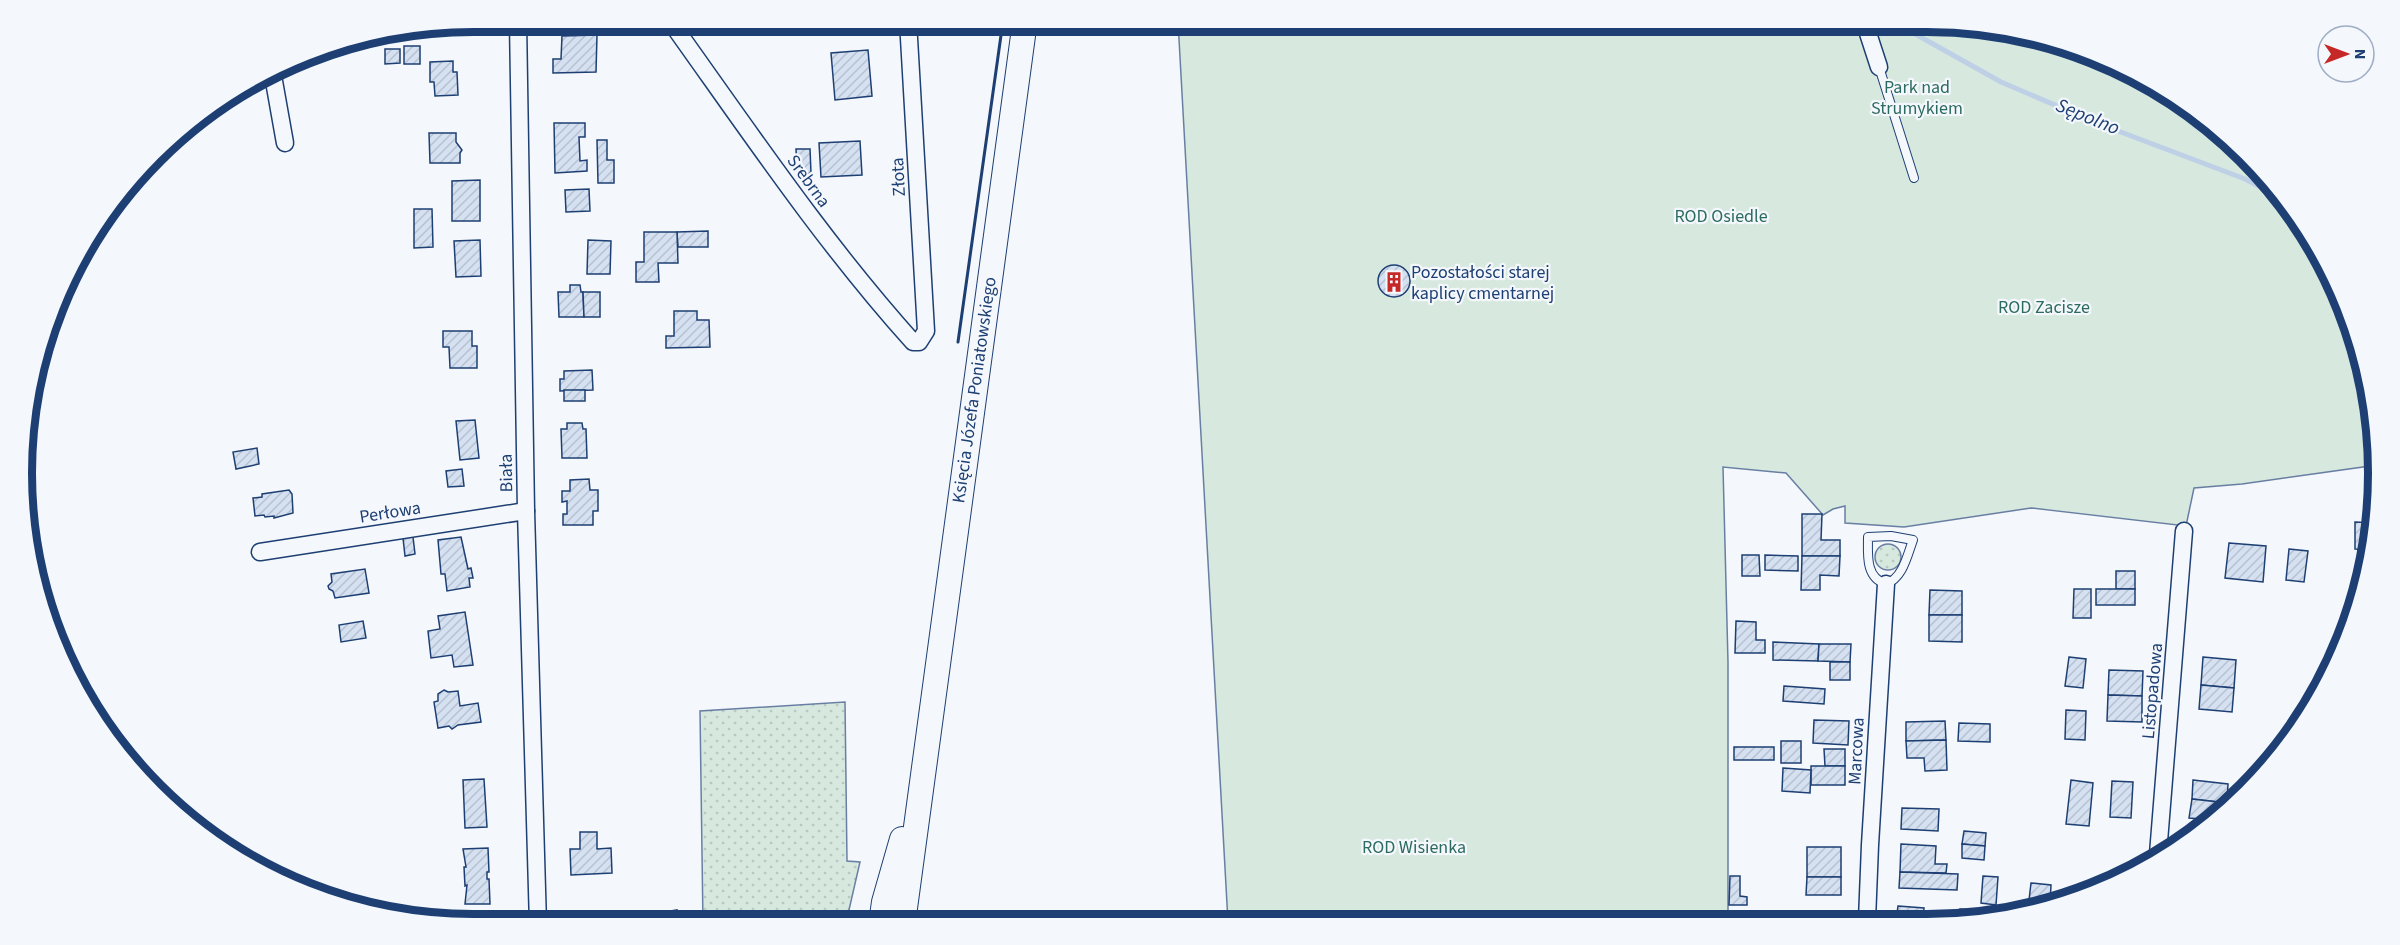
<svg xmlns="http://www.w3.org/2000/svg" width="2400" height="945" font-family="'Source Sans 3',sans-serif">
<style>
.grass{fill:url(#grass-dots);stroke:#687fa3;stroke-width:1.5}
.green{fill:#d7e8df;stroke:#687fa3;stroke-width:1.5}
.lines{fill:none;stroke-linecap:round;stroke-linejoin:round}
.stream{stroke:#bed0e5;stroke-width:5}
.building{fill:url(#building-hatch);stroke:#1d3f73;stroke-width:1.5}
.lane-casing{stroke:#1d3f73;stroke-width:10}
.street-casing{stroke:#1d3f73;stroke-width:19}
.secondary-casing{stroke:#1d3f73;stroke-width:26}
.lane{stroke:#f4f7fb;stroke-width:8}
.street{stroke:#f4f7fb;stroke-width:16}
.secondary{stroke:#f4f7fb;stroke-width:24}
.wall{stroke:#1d3f73;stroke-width:3}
.labels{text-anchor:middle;stroke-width:4.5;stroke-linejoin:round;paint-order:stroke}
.park-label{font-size:18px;fill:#2c6c60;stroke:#f4f7fb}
.street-label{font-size:18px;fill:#1d3f73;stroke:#f4f7fb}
.poi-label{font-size:18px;fill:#1d3f73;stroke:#f4f7fb;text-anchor:start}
.water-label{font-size:20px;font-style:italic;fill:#1d3f73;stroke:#f4f7fb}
.rim{fill:none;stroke:#1d3f73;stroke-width:8}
</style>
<defs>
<pattern id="grass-dots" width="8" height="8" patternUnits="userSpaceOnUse" patternTransform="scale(1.5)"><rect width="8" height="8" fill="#d7e8df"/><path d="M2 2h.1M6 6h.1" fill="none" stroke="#b8c8c3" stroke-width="1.8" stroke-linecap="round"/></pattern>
<pattern id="building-hatch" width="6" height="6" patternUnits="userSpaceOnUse" patternTransform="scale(1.5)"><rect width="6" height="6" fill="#d5e0f0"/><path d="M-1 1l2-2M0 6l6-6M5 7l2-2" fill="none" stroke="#b6c1d1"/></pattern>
</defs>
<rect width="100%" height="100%" fill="#f4f7fb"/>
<g class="grass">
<circle cx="1888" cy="557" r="13"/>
<path d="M845,702l2,159 13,1 -14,61h-143l-3,-212z"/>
</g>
<path class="green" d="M1178,21h749l145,24 81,36 72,52 60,64 47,76 32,82 14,88 -1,22 -135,19 -48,4 -8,38 -155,-18 -127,19 -59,-4v-17l-12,3 -10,6 -37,-42 -63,-6 5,195v259l-500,1z"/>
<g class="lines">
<path class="stream" d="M1892,21l109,61 96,41 148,56 44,23"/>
</g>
<g class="building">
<path d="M711,21h20l1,12 -15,1v-8l-6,1z"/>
<path d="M827,21h32v9l-17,2 -1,-9 -14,1z"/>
<path d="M457,24v6h-27v-2z"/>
<path d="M597,35l-1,37 -43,1v-14h8l1,-23z"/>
<rect x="404" y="46" width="16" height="18"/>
<path d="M385,49h15v14l-15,1z"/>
<path d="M868,50l4,46 -37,4 -4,-47z"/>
<path d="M453,61v11h4l1,23 -23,1 -1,-14h-4v-20z"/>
<path d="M554,123h31v14h-6l1,24 7,-1v11l-32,2z"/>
<path d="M429,133h27v9l6,8 -2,3v10h-30z"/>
<path d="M597,140h10v20h7v23h-16z"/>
<path d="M860,141l2,34 -41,2 -2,-34z"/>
<path d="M796,149h14l1,24 -14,1z"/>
<path d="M480,180v41h-28v-40z"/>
<path d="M589,189l1,22 -24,1 -1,-22z"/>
<path d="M414,209h18l1,38 -19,1z"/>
<path d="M708,231v16h-30l-1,-15z"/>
<path d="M644,232h33l1,31h-20l1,19h-23v-20h8z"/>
<path d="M480,240l1,36 -25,1 -2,-36z"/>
<path d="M588,240l23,1 -1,33h-23z"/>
<circle cx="1394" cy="281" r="16"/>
<path d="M570,285h10l1,7h2l1,25h-25l-1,-25h12z"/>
<path d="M583,292h17v25h-16z"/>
<path d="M674,311h23v9h12l1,27 -44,1v-12h8z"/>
<path d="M443,331h29v15h5v22h-27l-1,-21h-6z"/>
<path d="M592,370l1,20 -33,1v-12h4v-8z"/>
<rect x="564" y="390" width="21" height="11"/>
<path d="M475,420l4,38 -19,2 -4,-39z"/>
<path d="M567,423h15l1,6h3l1,29h-25l-1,-29h6z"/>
<path d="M257,448l2,16 -23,5 -3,-17z"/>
<path d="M462,469l2,17 -16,1 -2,-16z"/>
<path d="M589,479l1,11h8v21h-5v14h-30v-11h4v-13l-5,1v-11h8v-11z"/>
<path d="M289,490l3,4 1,19 -19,5v-2l-9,1 -1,-2 -9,1 -2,-18 9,-1v-3z"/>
<path d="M1802,514h20l-1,26h19v16h-38z"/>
<path d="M2355,522l20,1 -4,27 -16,-1z"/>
<path d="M413,537l2,17 -10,2 -2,-18z"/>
<path d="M461,537l7,32 3,-1 2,10h-4l1,9 -23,4 -2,-17h-4l-3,-34z"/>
<path d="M2229,543l37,3 -3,36 -38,-4z"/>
<path d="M2289,549l19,2 -4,31 -18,-2z"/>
<path d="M1742,555h17l1,21h-18z"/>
<path d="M1765,555l33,1v15l-33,-1z"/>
<path d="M1802,556h38l-1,20 -19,-1v15h-19z"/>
<path d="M365,569l4,24 -34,5 -2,-7 -4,-2 -1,-3 4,-4 -1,-8z"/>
<rect x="2116" y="571" width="19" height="18"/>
<path d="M2074,589h17v29h-18z"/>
<rect x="2096" y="589" width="39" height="16"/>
<path d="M1930,590l32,1v24h-33z"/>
<path d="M465,612l8,53 -19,2 -2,-12 -21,3 -3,-27 12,-2 -2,-13z"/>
<path d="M1929,615h33v27l-33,-1z"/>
<path d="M363,621l3,17 -25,4 -2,-17z"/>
<path d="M1736,621l20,1v18h9v13h-30z"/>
<path d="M1773,642l46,2 -1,17 -45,-1z"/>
<path d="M1819,644h32l-1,18 -32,-1z"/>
<path d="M2069,657l17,2 -3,29 -18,-2z"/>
<path d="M2203,657l33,3 -2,28 -33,-3z"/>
<rect x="1830" y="662" width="20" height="18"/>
<path d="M2109,670l34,1 -1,25 -34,-1z"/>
<path d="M2201,685l33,3 -2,24 -33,-3z"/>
<path d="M1784,686l41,3 -1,15 -41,-3z"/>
<path d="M444,690l4,2 10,-1 2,15 18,-3 3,19 -23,3 -6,4 -3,-3 -11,2 -4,-26 4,-1v-7z"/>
<path d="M2108,695l34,1v26l-35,-1z"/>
<path d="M2066,710l20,1 -1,29 -20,-1z"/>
<path d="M1814,720l35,1 -1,24 -35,-2z"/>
<path d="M1945,721l1,19 -40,1v-19z"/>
<path d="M1959,723l31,1v18l-32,-1z"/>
<path d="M1946,740l1,30 -22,1 -1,-13h-17l-1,-17z"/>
<rect x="1781" y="741" width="20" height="22"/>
<rect x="1734" y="747" width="40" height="13"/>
<path d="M1824,749h21v17h-20z"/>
<rect x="1811" y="766" width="34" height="19"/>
<path d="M1783,768l28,2 -1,23 -28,-2z"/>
<path d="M2246,775l11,1 -12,14z"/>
<path d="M484,779l3,48 -22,1 -2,-48z"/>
<path d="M2071,780l22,3 -4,43 -23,-2z"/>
<path d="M2193,780l35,4 -1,19 -35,-4z"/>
<path d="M2112,781l21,1 -2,36 -21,-1z"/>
<path d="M2192,799l35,4 -1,8 -13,9 -24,-2z"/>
<path d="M1902,808l37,1 -1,22 -37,-2z"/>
<path d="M1964,831l22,2 -1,13 -23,-2z"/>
<path d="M580,832h17v17l14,-1 1,25 -41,2 -1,-26h10z"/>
<path d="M1901,844l35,2 -1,18h12l-1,9 -46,-1z"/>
<path d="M1962,844l23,2 -1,14 -22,-2z"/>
<rect x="1807" y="847" width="34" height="30"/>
<path d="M488,848l1,24h-2v7h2l1,25h-25l2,-19 -2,1 -1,-19h2l-3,-18z"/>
<path d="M1900,872l58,2 -1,16 -58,-2z"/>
<path d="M1730,876h10v20l7,1v8h-18z"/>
<path d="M1983,876l15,1 -2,28 -15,-2z"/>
<path d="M1807,877h34v18h-35z"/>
<path d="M2031,883l20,2 -1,18 -22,6z"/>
<path d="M2082,883l27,1 -8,5 -20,6z"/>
<path d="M1898,906l26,2 -1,12h-27z"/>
<path d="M1960,909l30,2 -1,8 -29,1z"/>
<path d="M677,910v3h11l1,10 -36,1v-10z"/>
</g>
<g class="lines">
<g class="lane-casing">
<g id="lane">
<path d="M1879,67l35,111"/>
<path d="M1891,536l22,4c-6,16 -10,38 -27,44 -21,-6 -18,-30 -18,-47z"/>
</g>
</g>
<g class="street-casing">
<g id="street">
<path d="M518,21l8,490 12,413"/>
<path d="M670,21c78,109 153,221 243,321h6l7,-11 -18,-310"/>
<path d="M1864,21l15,46"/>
<path d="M272,70l13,73"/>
<path d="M260,552l266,-41"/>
<path d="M2158,854l26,-323"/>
<path d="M1867,920l3,-75 16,-261"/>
</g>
</g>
<g class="secondary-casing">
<g id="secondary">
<path d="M881,923l3,-21 18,-63"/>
<path d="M903,923l122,-902"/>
</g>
</g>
<use href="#lane" class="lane"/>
<use href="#street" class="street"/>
<use href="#secondary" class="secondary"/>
<path class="wall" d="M958,342l45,-321"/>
</g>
<defs>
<g id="building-bare" transform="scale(1.62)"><path d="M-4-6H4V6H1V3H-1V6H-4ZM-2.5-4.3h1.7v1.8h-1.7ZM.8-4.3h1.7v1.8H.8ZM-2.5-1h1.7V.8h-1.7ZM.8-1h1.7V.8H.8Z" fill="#c62828" stroke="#f4f7fb" stroke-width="2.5" paint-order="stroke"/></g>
</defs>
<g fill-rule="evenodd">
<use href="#building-bare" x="1394" y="282"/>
</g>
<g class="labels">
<g class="park-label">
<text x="1917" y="93">Park nad<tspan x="1917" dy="21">Strumykiem</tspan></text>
<text x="1721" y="222">ROD Osiedle</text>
<text x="2044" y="313">ROD Zacisze</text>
<text x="1414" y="853">ROD Wisienka</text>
</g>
<g class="street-label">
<text transform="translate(898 177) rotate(-93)" y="6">Złota</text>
<text transform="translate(809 181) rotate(54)" y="6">Srebrna</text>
<text transform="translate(974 390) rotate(-82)" y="6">Księcia Józefa Poniatowskiego</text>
<text transform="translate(506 473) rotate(-91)" y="6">Biała</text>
<text transform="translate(390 512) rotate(-9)" y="6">Perłowa</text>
<text transform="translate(2152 691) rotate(-85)" y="6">Listopadowa</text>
<text transform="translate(1856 751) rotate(-87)" y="6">Marcowa</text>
</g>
<g class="poi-label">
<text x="1411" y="278">Pozostałości starej<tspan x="1411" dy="21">kaplicy cmentarnej</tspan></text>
</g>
<g class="water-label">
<text transform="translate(2088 116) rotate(22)" y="7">Sępolno</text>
</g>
</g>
<path d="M0 0H2400V945H0ZM473 32H1927A441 441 0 0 1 2368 473V473A441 441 0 0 1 1927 914H473A441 441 0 0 1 32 473V473A441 441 0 0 1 473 32Z" fill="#f4f7fb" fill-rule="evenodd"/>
<path class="rim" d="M473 32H1927A441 441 0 0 1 2368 473V473A441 441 0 0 1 1927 914H473A441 441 0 0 1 32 473V473A441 441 0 0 1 473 32Z"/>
<g transform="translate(2346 54) rotate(90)"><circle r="28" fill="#f4f7fb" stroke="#9eadc5" stroke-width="1.5"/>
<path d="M0-4.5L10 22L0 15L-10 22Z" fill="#c62828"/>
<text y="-9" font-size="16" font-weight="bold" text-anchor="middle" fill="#1d3f73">N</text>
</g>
</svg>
